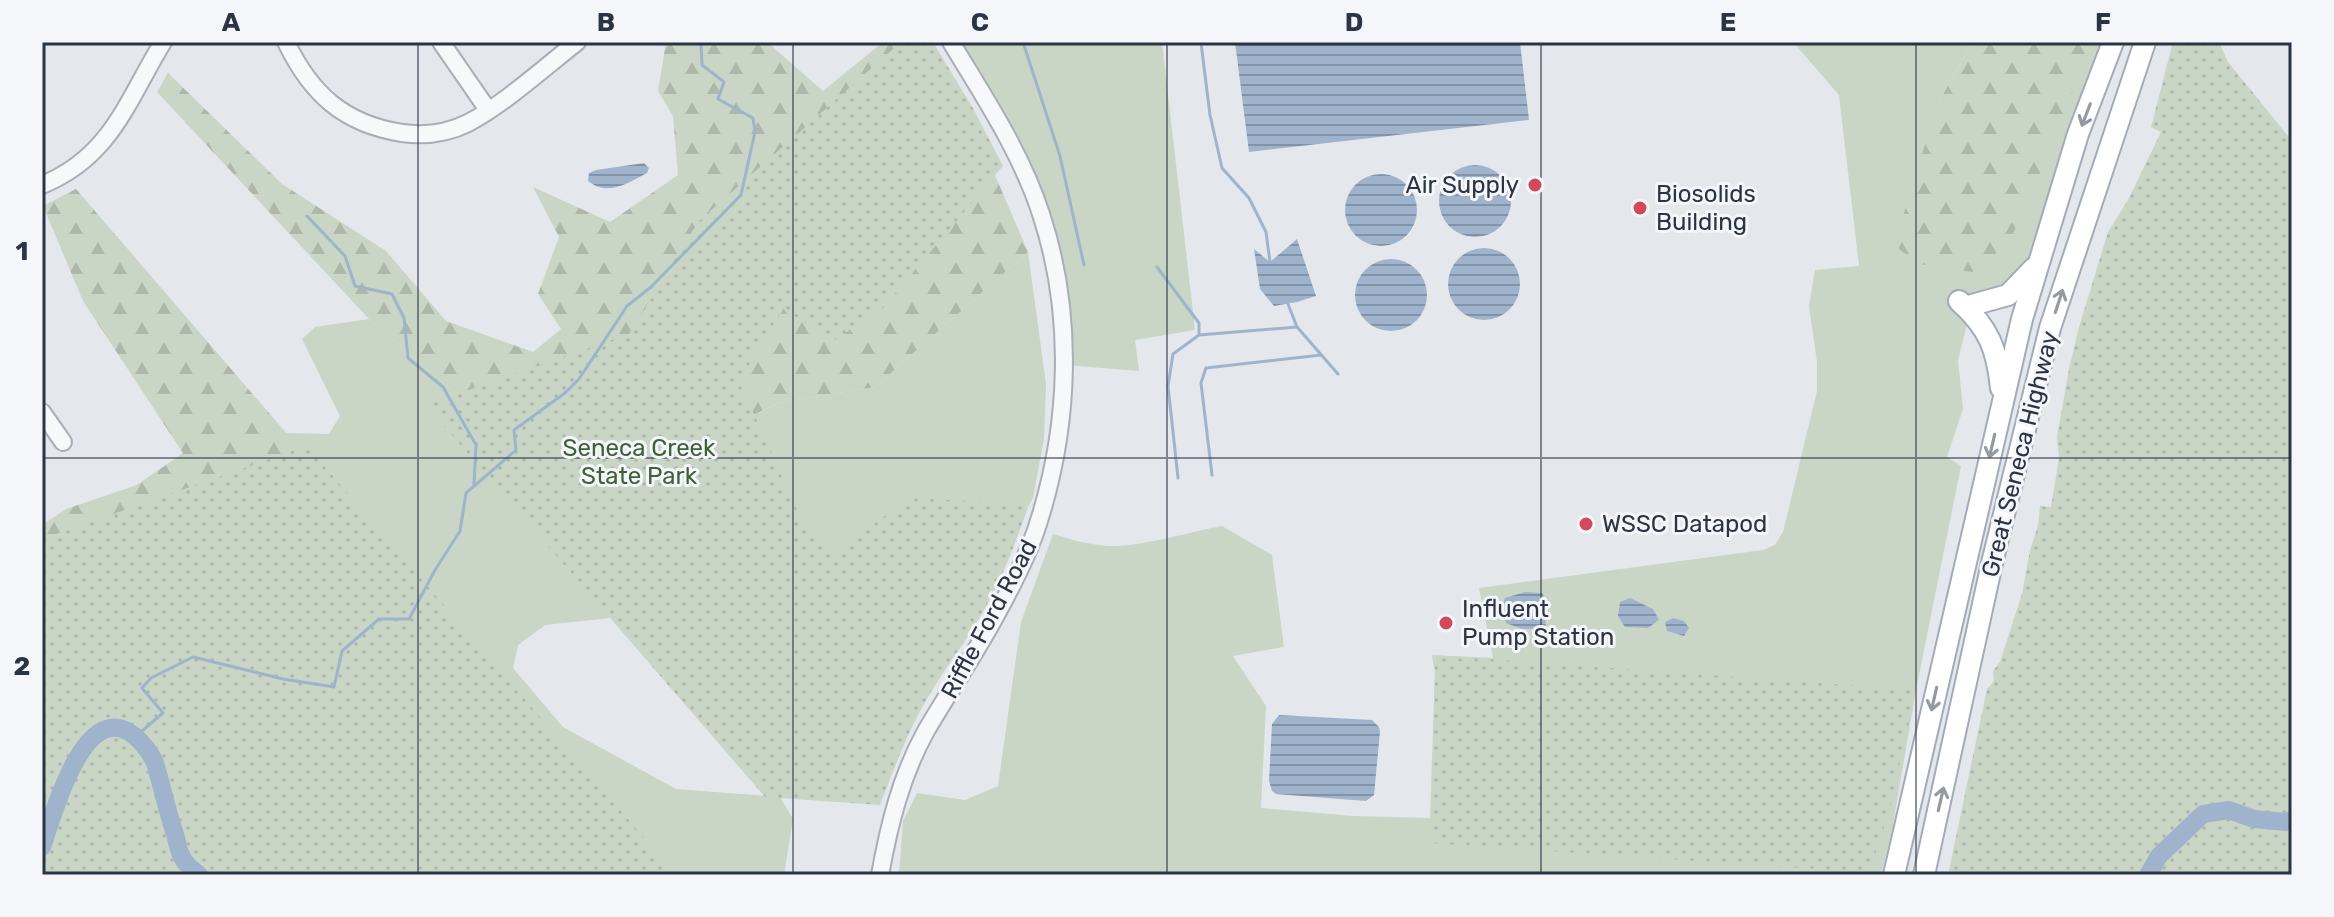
<svg xmlns="http://www.w3.org/2000/svg" width="2334" height="917" font-family="Rubik,sans-serif">
<style>
.green{fill:#c9d6c5}
.forest{fill:url(#forest-firs)}
.park{fill:url(#park-dots)}
.water{fill:url(#water-rules)}
.lines{fill:none;stroke-linecap:round;stroke-linejoin:round}
.stream{stroke:#9fb4cc;stroke-width:3}
.river{stroke:#9fb4cc;stroke-width:18}
.minor-casing{stroke:#a9aeb7;stroke-width:20}
.major-casing{stroke:#a3abb8;stroke-width:24}
.minor{stroke:#f7f8fa;stroke-width:16}
.major{stroke:#fff;stroke-width:20}
.oneway{stroke:#959aa2}
.grid{fill:none;stroke:#2b3445;stroke-width:2;stroke-opacity:0.55}
.poi-dot{fill:#d1495b;stroke:#f4f6f9;stroke-width:3}
.labels{text-anchor:middle;stroke-width:6;stroke-linejoin:round;paint-order:stroke}
.poi-label{font-size:24px;fill:#2b3445;stroke:#f4f6f9;text-anchor:start}
.park-label{font-size:24px;fill:#3f6138;stroke:#f4f6f9}
.street-label{font-size:24px;fill:#2b3445;stroke:#f4f6f9}
.neatline{fill:none;stroke:#2b3445;stroke-width:3}
.grid-label{font-size:26px;text-anchor:middle;font-weight:bold;fill:#2b3445}
</style>
<defs>
<pattern id="forest-firs" width="22" height="20" patternUnits="userSpaceOnUse" patternTransform="scale(2)"><rect width="22" height="20" fill="#c9d6c5"/><path d="M5 1l3.5 6h-7zM16 11l3.5 6h-7z" fill="#adb8ab"/></pattern>
<pattern id="park-dots" width="8" height="8" patternUnits="userSpaceOnUse" patternTransform="scale(2)"><rect width="8" height="8" fill="#c9d6c5"/><path d="M2 2h.1M6 6h.1" fill="none" stroke="#adb8ab" stroke-width="1.8" stroke-linecap="round"/></pattern>
<pattern id="water-rules" width="6" height="5" patternUnits="userSpaceOnUse" patternTransform="scale(2)"><rect width="6" height="5" fill="#9fb4cc"/><path d="M0 2.5h6" fill="none" stroke="#8293a7"/></pattern>
</defs>
<rect width="100%" height="100%" fill="#e4e7ec"/>
<g class="green">
<path d="M951,42h211l33,288 -60,10 4,31 -74,-6 -24,-151z"/>
<path d="M1793,42h180l-35,61 152,-61h27l-78,220 -22,25 -45,18 -14,55 5,49 -16,48 14,9 -45,224 -25,146 -10,39h-982l4,-54 14,-28 48,7 33,-14 23,-164 32,-88c19,6 37,11 56,12 32,1 80,-14 113,-20l50,29 12,92 -51,9 33,50 -5,102 92,8 77,2 5,-147 -3,-16 61,3 -14,-70 284,-38 12,-5 8,-13 34,-141v-29l-8,-56 6,-36 44,-4 -20,-171z"/>
<path d="M1028,252l18,132 -2,55 -11,59 -62,114 -128,-19 -148,-149 83,-41 97,-16z"/>
<path d="M369,319l105,90 136,209 -65,7 -27,20 -5,23 50,59 113,62 104,8 13,22 -9,56h-278l-464,-300 258,-125 -14,-17 43,1 11,-18 -38,-77 13,-12z"/>
</g>
<g class="forest">
<path d="M666,42h101l56,49 60,-49h38l52,82 55,128 -153,135 -97,16 -82,40 -222,-34 -105,-90 -212,-227 11,-19 114,111 104,67 60,70 87,31 28,-23 -23,-35 21,-57 -26,-50 77,35 68,-47 -5,-59 -15,-25z"/>
<path d="M1973,42h117l-30,85 -51,116 -37,29 -54,-8 -24,-19 44,-142z"/>
<path d="M76,189l224,260 -258,130v-54l24,-16 71,-24 46,-32 -100,-152 -40,-95z"/>
</g>
<g class="park">
<path d="M901,42h32l41,68 29,56 -121,143 -51,33 -47,-34 -45,73 67,149 31,21 72,-53 120,6c-14,41 -29,81 -52,118 -19,31 -42,60 -59,93 -15,29 -26,59 -38,90l-115,-8 -339,-392 203,-71 69,-112z"/>
<path d="M2173,42h46l9,20 64,79v734h-344l39,-186 7,-8 -1,-10 7,-9 22,-68 8,-44 8,-24 2,-20 11,1 8,-49 -2,-21 12,-68 10,-42 29,-95 20,-32 33,-68 -10,-5z"/>
<path d="M307,446l369,429h-634v-336z"/>
<path d="M1432,655l484,35 -27,122 -15,46 -11,14 -432,-29 4,-172z"/>
</g>
<g class="water">
<path d="M1235,42h285l9,78 -280,32z"/>
<path d="M644,163l5,5 -2,5c-19,10 -40,24 -59,8l1,-8 7,-3z"/>
<circle cx="1475" cy="201" r="36"/>
<circle cx="1381" cy="210" r="36"/>
<path d="M1297,239l19,57 -19,6 -23,4 -14,-17 -6,-40 16,13z"/>
<circle cx="1484" cy="284" r="36"/>
<circle cx="1391" cy="295" r="36"/>
<path d="M1525,592l18,1 3,35 -24,1 -16,-6 -5,-14 4,-11z"/>
<path d="M1630,598l23,11 6,11 -11,8 -23,-1 -7,-11 2,-14z"/>
<path d="M1673,618l11,3 5,7 -5,8 -17,-5 -2,-9z"/>
<path d="M1279,715l93,5 7,7 1,4 -6,64 -8,6 -90,-7 -4,-3 -3,-10 3,-57z"/>
</g>
<g class="lines">
<g class="stream">
<path d="M1023,42l37,114 24,109"/>
<path d="M1201,43l9,72 12,53 27,30 17,34 4,30"/>
<path d="M307,216l38,40 10,30 37,8 12,24 4,40 35,29 33,58 -2,40"/>
<path d="M1157,267l42,56v11"/>
<path d="M1288,304l9,23 41,47"/>
<path d="M1212,475l-11,-92 5,-15 115,-13"/>
<path d="M1178,478l-10,-92 5,-32 26,-19 98,-8"/>
<path d="M136,736l27,-23 -21,-25 9,-10 42,-21 90,22 51,8 8,-36 37,-32h30l26,-49 25,-39 6,-38 50,-43 -2,-20 51,-37 14,-14 48,-73 24,-19 90,-92 14,-63 -2,-14 -35,-19 6,-17 -22,-17 -1,-22 26,-1"/>
</g>
<g class="river">
<path d="M42,847c10,-28 39,-140 85,-116 11,6 23,20 28,32 7,23 12,48 20,71 2,7 3,16 7,23 3,7 11,13 17,18"/>
<path d="M2148,875l11,-19 44,-42 26,-4 25,9 32,3 6,-2"/>
</g>
<g class="minor-casing">
<g id="minor">
<path d="M286,42c25,52 58,82 116,91 22,3 46,0 66,-10 35,-18 77,-56 109,-81"/>
<path d="M441,42l47,68"/>
<path d="M42,185c69,-28 85,-84 121,-143"/>
<path d="M42,412l21,30"/>
<path d="M880,875c9,-50 21,-99 46,-144 22,-38 48,-75 69,-114 16,-29 33,-61 43,-93 32,-100 36,-210 3,-310 -20,-62 -57,-117 -90,-172"/>
</g>
</g>
<g class="major-casing">
<g id="major">
<path d="M1959,301c30,27 38,48 42,87"/>
<path d="M1972,305l36,-10 26,-27"/>
<path d="M1894,875l128,-556 56,-185 35,-92"/>
<path d="M1924,875l68,-312 58,-235 95,-286"/>
</g>
</g>
<use href="#minor" class="minor"/>
<use href="#major" class="major"/>
</g>
<defs><path id="oneway-shaft" d="M-6 0H5M1.5-3L5.5 0L1.5 3" fill="none" stroke-width="1.6" stroke-linecap="round" stroke-linejoin="round" transform="scale(2)"/></defs>
<g class="oneway">
<use href="#oneway-shaft" transform="translate(2086 115) rotate(111)"/>
<use href="#oneway-shaft" transform="translate(2059 301) rotate(-72)"/>
<use href="#oneway-shaft" transform="translate(1992 446) rotate(103)"/>
<use href="#oneway-shaft" transform="translate(1934 699) rotate(103)"/>
<use href="#oneway-shaft" transform="translate(1941 799) rotate(-77)"/>
</g>
<path class="grid" d="M418,42v833M793,42v833M1167,42v833M1541,42v833M1916,42v833M42,458h2250"/>
<g class="poi-dot">
<circle cx="1535" cy="185" r="8"/>
<circle cx="1640" cy="208" r="8"/>
<circle cx="1586" cy="524" r="8"/>
<circle cx="1446" cy="623" r="8"/>
</g>
<g class="labels">
<g class="poi-label">
<text x="1519" y="193" text-anchor="end">Air Supply</text>
<text x="1656" y="202">Biosolids<tspan x="1656" dy="28">Building</tspan></text>
<text x="1602" y="532">WSSC Datapod</text>
<text x="1462" y="617">Influent<tspan x="1462" dy="28">Pump Station</tspan></text>
</g>
<g class="park-label">
<text x="639" y="456">Seneca Creek<tspan x="639" dy="28">State Park</tspan></text>
</g>
<g class="street-label">
<text transform="translate(2020 454) rotate(-76)" y="8">Great Seneca Highway</text>
<text transform="translate(989 619) rotate(-62)" y="8">Riffle Ford Road</text>
</g>
</g>
<rect width="2334" height="917" fill="none" stroke="#f4f6f9" stroke-width="88"/>
<rect x="44" y="44" width="2246" height="829" class="neatline"/>
<g class="grid-label">
<text x="231" y="31">A</text>
<text x="606" y="31">B</text>
<text x="980" y="31">C</text>
<text x="1354" y="31">D</text>
<text x="1728" y="31">E</text>
<text x="2103" y="31">F</text>
<text x="22" y="260">1</text>
<text x="22" y="675">2</text>
</g>
</svg>
